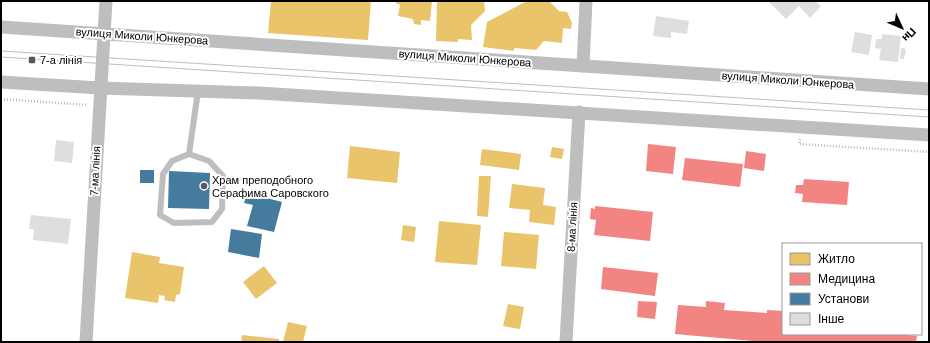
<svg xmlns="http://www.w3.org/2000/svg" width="930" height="343" font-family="Helvetica,sans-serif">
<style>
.homes{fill:#e9c46a}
.health{fill:#f28482}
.public{fill:#457b9d}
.building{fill:#dedede}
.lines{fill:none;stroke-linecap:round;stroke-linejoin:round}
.path{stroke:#b9b9b9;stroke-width:2.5;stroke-dasharray:1 2;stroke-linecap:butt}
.lane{stroke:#bebebe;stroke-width:6}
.street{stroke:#bebebe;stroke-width:13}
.tram{stroke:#bebebe;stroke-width:1}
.poi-dot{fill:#595959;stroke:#fff;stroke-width:1.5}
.labels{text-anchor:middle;stroke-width:4;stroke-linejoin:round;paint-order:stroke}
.street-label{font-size:11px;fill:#000;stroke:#fff}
.poi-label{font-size:11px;fill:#000;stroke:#fff;text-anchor:start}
</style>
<rect width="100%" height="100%" fill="#fff"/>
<g class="homes">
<path d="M271,1h100l-3,39 -100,-7z"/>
<path d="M396,1h36l-2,20 -9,-1v5l-7,-1 -1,-5 -15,-3 2,-11 -4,-2z"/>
<path d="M437,1h47l1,10 -14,14 1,15 -14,-1v3l-22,-1z"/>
<path d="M527,1h22l10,10 8,1 5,11 -1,6 -8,-1 -1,15 -18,-2 -8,9 -21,-2 -2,3 -30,-4 4,-25z"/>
<path d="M350,146l50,6 -3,31 -50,-5z"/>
<path d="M552,147l12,2 -2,10 -12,-2z"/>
<path d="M482,149l39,5 -2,16 -39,-5z"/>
<path d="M479,176h12l-3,41 -11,-1z"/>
<path d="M512,184l33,4 -2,17 13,2 -2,18 -25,-3 1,-12 -21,-2z"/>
<path d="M439,221l42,4 -4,40 -42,-3z"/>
<path d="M403,225l13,2 -2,15 -13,-2z"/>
<path d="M504,232l35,3 -3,34 -35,-3z"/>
<path d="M132,252l28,5 -1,6 25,4 -4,27 -4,1 -1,7 -11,-2 1,-4 -6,-1 -1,8 -33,-5z"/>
<path d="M264,266l13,17 -21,16 -13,-17z"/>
<path d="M508,304l16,3 -4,22 -17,-3z"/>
<path d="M288,322l19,4 -4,16h-20z"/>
<path d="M242,335l37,4v3h-38z"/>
</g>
<g class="health">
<path d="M648,144l28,3 -3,27 -27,-3z"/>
<path d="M746,151l20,3 -2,17 -20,-3z"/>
<path d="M685,158l58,6 -3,23 -58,-7z"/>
<path d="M804,179l45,3 -2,23 -45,-3 1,-8 -8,-1 1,-8h7z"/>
<path d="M595,206l58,6 -3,29 -56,-6 2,-15 -6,-1 1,-11 4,1z"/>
<path d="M603,267l55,6 -3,23 -54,-7z"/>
<path d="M638,301l19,1 -2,17 -18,-2z"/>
<path d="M706,301l19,2 -1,7 43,3v-3l16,1v23h114l20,2 -1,6h-152l-89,-8 3,-29 28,2z"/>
</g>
<g class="public">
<rect x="140" y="170" width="14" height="13"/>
<path d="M169,171l41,2 -1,36 -41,-1z"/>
<path d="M247,193l35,9 -8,30 -27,-6 6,-21 -9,-2z"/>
<path d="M231,229l31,5 -3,24 -31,-6z"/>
</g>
<g class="building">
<path d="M768,1h47l6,5 -11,12 -11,-12 -13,13z"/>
<path d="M656,16l33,5 -2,13 -16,-2v6l-18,-2z"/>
<path d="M855,32l17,3 -3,20 -18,-3z"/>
<path d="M882,34l19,2 -3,26 -19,-2 2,-11 -6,-1 1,-9h6z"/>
<path d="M901,48l5,1 -2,10h-4z"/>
<path d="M56,140l18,2 -2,21 -18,-2z"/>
<path d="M31,215l40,4 -3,25 -35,-4 1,-11h-5z"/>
</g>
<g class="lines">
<g class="path">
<path d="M1,99l87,6"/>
<path d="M800,139l-1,5 130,8"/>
</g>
<path class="lane" d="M189,154l-17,7 -9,13 -3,41 14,8 38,-1 10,-13 1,-33 -14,-15 -20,-7 9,-63"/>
<g class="street">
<path d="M1,27l928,62"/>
<path d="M583,66l3,-65"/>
<path d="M1,82l99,6 159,5 670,42"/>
<path d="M86,342l20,-341"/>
<path d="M566,342l13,-230"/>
</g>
<g class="tram">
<path d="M1,51l928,59"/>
<path d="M1,57l928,60"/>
</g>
</g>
<g class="poi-dot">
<rect x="28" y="56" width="8" height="8" rx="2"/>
<circle cx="204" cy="186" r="4"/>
</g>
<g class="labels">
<g class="street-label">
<text transform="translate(142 36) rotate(4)" y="4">вулиця Миколи Юнкерова</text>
<text transform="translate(465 58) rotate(4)" y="4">вулиця Миколи Юнкерова</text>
<text transform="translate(788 80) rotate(4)" y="4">вулиця Миколи Юнкерова</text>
<text transform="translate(95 171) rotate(-87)" y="4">7-ма лінія</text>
<text transform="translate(572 227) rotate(-87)" y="4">8-ма лінія</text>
</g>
<g class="poi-label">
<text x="40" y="64">7-а лінія</text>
<text x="212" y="184">Храм преподобного<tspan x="212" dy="13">Серафима Саровского</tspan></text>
</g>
</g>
<rect width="930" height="343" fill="none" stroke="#000000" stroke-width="4"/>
<rect x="782" y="243" width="140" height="92" fill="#ffffff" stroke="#999999"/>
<rect x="790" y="253" width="20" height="12" fill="#e9c46a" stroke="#999999"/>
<text x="818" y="263" font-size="12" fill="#000000">Житло</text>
<rect x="790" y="273" width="20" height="12" fill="#f28482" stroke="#999999"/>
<text x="818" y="283" font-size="12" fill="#000000">Медицина</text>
<rect x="790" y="293" width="20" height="12" fill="#457b9d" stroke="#999999"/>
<text x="818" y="303" font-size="12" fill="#000000">Установи</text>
<rect x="790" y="313" width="20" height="12" fill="#dedede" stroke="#999999"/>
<text x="818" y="323" font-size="12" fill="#000000">Інше</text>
<g transform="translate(902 28) rotate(134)" stroke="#ffffff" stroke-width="3" paint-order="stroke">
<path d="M0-3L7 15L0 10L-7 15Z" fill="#000000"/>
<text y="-6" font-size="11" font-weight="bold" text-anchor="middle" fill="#000000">Пн</text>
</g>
</svg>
